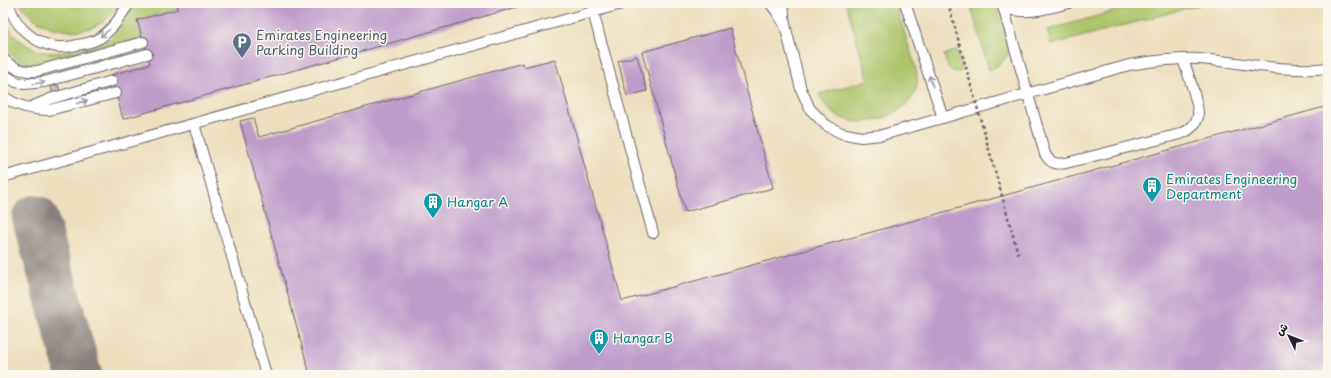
<svg xmlns="http://www.w3.org/2000/svg" width="1331" height="378" font-family="'Playpen Sans','Playpen Sans Arabic',sans-serif">
<style>
.green{fill:#aec56b;stroke:#687453}
.lines{fill:none;stroke-linecap:round;stroke-linejoin:round}
.taxiway{stroke:#88807c;stroke-width:46}
.building{fill:#be9cca}
.service-casing{stroke:#696469;stroke-width:12}
.service{stroke:#fff;stroke-width:10}
.path-bridge{stroke:#696469;stroke-width:2.5;stroke-dasharray:3 3;stroke-linecap:butt}
.oneway{stroke:#9c9ca7}
.labels{text-anchor:middle;stroke-width:3;stroke-linejoin:round;paint-order:stroke}
.service-label{font-size:13px;fill:#4e5e75;stroke:#fbf7ec;text-anchor:start}
.culture-label{font-size:13px;fill:#0d838f;stroke:#fbf7ec;text-anchor:start}
</style>
<rect width="100%" height="100%" fill="#fbf7ec"/>
<filter id="ink" filterUnits="userSpaceOnUse"><feTurbulence type="fractalNoise" baseFrequency=".025" numOctaves="2"/><feDisplacementMap in="SourceGraphic" scale="8" xChannelSelector="R" yChannelSelector="G"/><feConvolveMatrix kernelMatrix="1 2 1 2 8 2 1 2 1" color-interpolation-filters="sRGB"/></filter>
<filter id="wash" filterUnits="userSpaceOnUse"><feTurbulence type="fractalNoise" baseFrequency=".012" numOctaves="4" result="noise"/><feDisplacementMap in="SourceGraphic" scale="16" xChannelSelector="R" yChannelSelector="G"/><feGaussianBlur stdDeviation="0.9" result="paint"/><feColorMatrix in="noise" values="0 0 0 0 0 0 0 0 0 0 0 0 0 0 0 0 0 1.4 0 .05"/><feComposite in="paint" operator="in"/></filter>
<g filter="url(#wash)">
<rect width="100%" height="100%" fill="#eddfbe"/>
<g class="green">
<path d="M20,3h102c-8,11 -18,20 -31,25 -26,8 -57,-2 -71,-25z"/>
<path d="M136,3h41l1,6 -40,11 4,18 -102,28 -9,-1 -9,-2 -7,-5 -6,-5 -5,-7 -1,-4v-24c18,34 43,40 80,31 7,-2 16,-4 23,-8 13,-9 21,-25 30,-38z"/>
<path d="M846,3h49c5,16 10,31 15,47 3,10 8,22 7,33 -1,11 -7,19 -15,25 -26,20 -69,21 -83,-14l49,-14z"/>
<path d="M970,3h25c3,11 12,31 14,42 1,12 -9,21 -20,25z"/>
<path d="M1144,3h62l-155,42 -4,-15z"/>
<path d="M957,50l5,21c-13,4 -15,-6 -18,-16z"/>
</g>
<g class="lines">
<path class="taxiway" d="M35,218l44,157"/>
</g>
<g id="blocks">
<g class="building">
<path d="M177,3h354l-408,116 -12,-44 39,-11 -13,-44 41,-11z"/>
<path d="M730,28l43,160 -88,24 -43,-160z"/>
<path d="M637,56l10,35 -20,5 -9,-35z"/>
<path d="M555,59l67,242 706,-195v269h-1018l-70,-254 13,-3 6,19 264,-74 1,4z"/>
<path d="M58,85l2,7 -7,2 -2,-7z"/>
</g>
</g>
</g>
<g filter="url(#ink)">
<use href="#blocks" fill-opacity="0" stroke="#696469" stroke-width="1"/>
<g class="lines">
<g class="service-casing">
<g id="service">
<path d="M9,3c4,21 22,38 43,43 8,2 17,1 25,-1 7,-1 16,-3 23,-7 13,-9 21,-22 29,-35"/>
<path d="M770,3l7,9 7,12"/>
<path d="M783,3l2,22 16,64 9,20 16,16 15,8 20,4 21,-2 247,-70c24,-4 47,-7 71,-6 42,3 85,14 128,9"/>
<path d="M905,3l38,115"/>
<path d="M1002,3l43,151c5,9 11,11 21,9l114,-29c9,-3 15,-8 18,-17 2,-11 -11,-46 -15,-58"/>
<path d="M1004,8c23,7 42,1 65,-5"/>
<path d="M593,12l60,221"/>
<path d="M3,59c10,10 21,13 34,12l106,-29"/>
<path d="M3,74l13,8 8,2 20,-2 103,-28"/>
<path d="M3,96c13,10 30,14 46,14l67,-17"/>
<path d="M31,107l19,-8 62,-18"/>
<path d="M194,124l72,251"/>
<path d="M3,177l622,-174"/>
</g>
</g>
<use href="#service" class="service"/>
<path class="path-bridge" d="M948,3l71,254"/>
</g>
<defs><path id="oneway-shaft" d="M-6 0H5M1.5-3L5.5 0L1.5 3" fill="none" stroke-width="1.6" stroke-linecap="round" stroke-linejoin="round"/></defs>
<g class="oneway">
<use href="#oneway-shaft" transform="translate(105 33) rotate(142)"/>
<use href="#oneway-shaft" transform="translate(931 81) rotate(-108)"/>
<use href="#oneway-shaft" transform="translate(39 83) rotate(-9)"/>
<use href="#oneway-shaft" transform="translate(82 102) rotate(-16)"/>
</g>
</g>
<defs>
<g id="parking-pin" transform="scale(1)"><path d="M0 17L-7.5 6A9.5 9.5 0 1 1 7.5 6Z" fill="#5c6f8a" stroke="#fbf7ec"/><path d="M-3.5-5.5H1a3.5 3.5 0 0 1 0 7H-1V5.5H-3.5ZM-1-3.4V-.6H.8a1.4 1.4 0 0 0 0-2.8Z" fill="#fff"/></g>
<g id="building-pin" transform="scale(1)"><path d="M0 17L-7.5 6A9.5 9.5 0 1 1 7.5 6Z" fill="#0f9aa8" stroke="#fbf7ec"/><path d="M-4-6H4V6H1V3H-1V6H-4ZM-2.5-4.3h1.7v1.8h-1.7ZM.8-4.3h1.7v1.8H.8ZM-2.5-1h1.7V.8h-1.7ZM.8-1h1.7V.8H.8Z" fill="#fff"/></g>
</defs>
<g fill-rule="evenodd">
<use href="#parking-pin" x="242" y="42"/>
<use href="#building-pin" x="1152" y="186"/>
<use href="#building-pin" x="433" y="202"/>
<use href="#building-pin" x="599" y="338"/>
</g>
<g class="labels">
<g class="service-label">
<text x="256" y="40">Emirates Engineering<tspan x="256" dy="15">Parking Building</tspan></text>
</g>
<g class="culture-label">
<text x="1166" y="184">Emirates Engineering<tspan x="1166" dy="15">Department</tspan></text>
<text x="447" y="207">Hangar A</text>
<text x="613" y="343">Hangar B</text>
</g>
</g>
<rect width="1331" height="378" fill="none" stroke="#fbf7ec" stroke-width="16"/>
<g transform="translate(1289 336) rotate(313)" stroke="#fbf7ec" stroke-width="3" paint-order="stroke">
<path d="M0-3L7 15L0 10L-7 15Z" fill="#22223b"/>
<text y="-6" font-size="11" font-weight="bold" text-anchor="middle" fill="#22223b">ش</text>
</g>
</svg>
